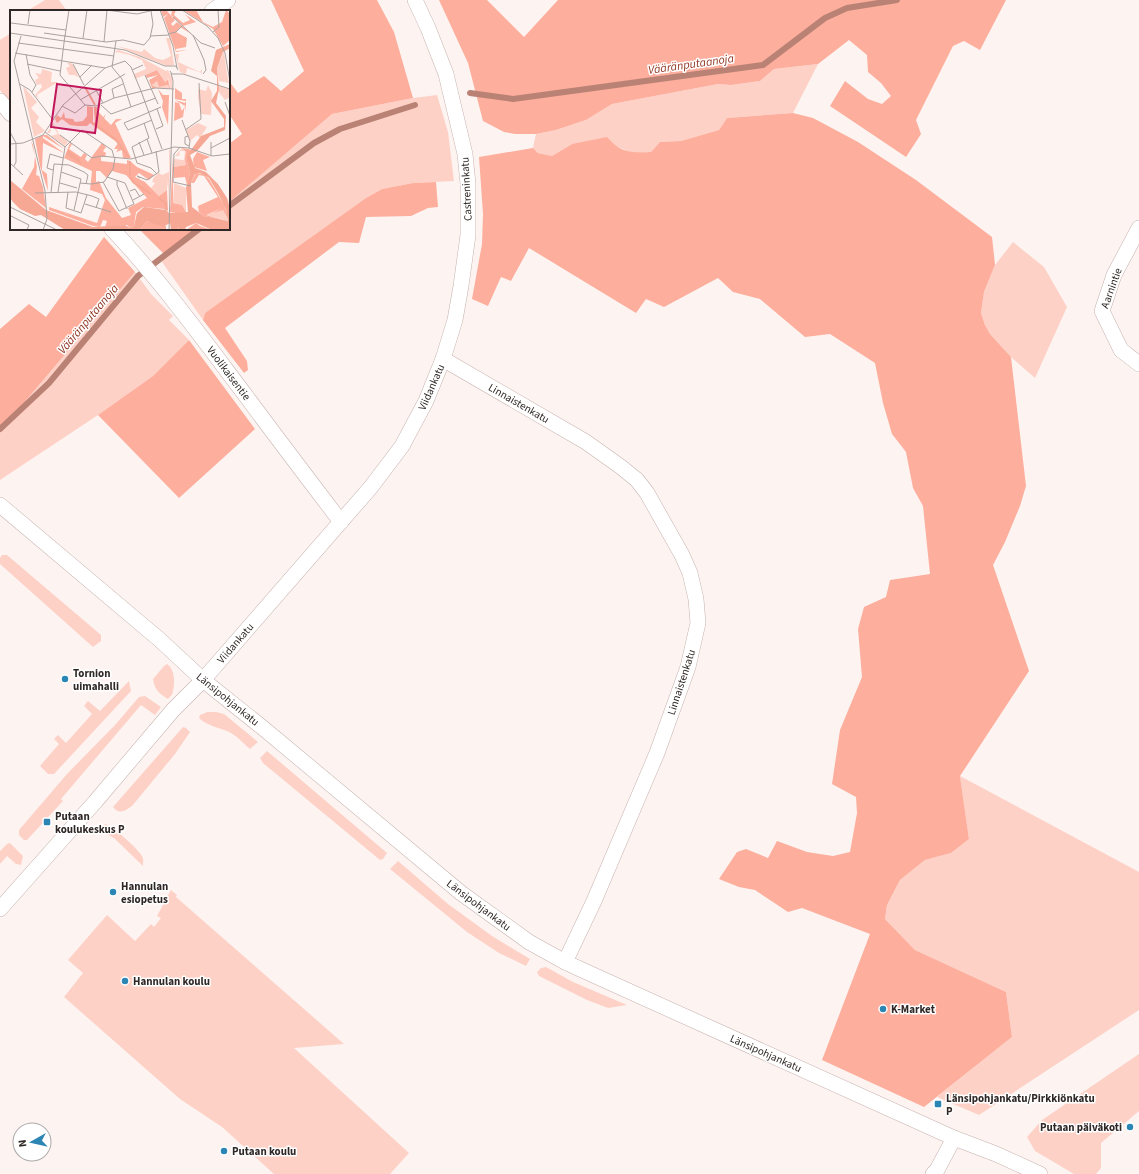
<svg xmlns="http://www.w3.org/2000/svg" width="1139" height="1174" font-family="'Source Sans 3',sans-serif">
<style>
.green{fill:#fed1c7}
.forest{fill:#fdae9c}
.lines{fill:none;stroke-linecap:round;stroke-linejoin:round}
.stream{stroke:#ba8274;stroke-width:6}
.minor-casing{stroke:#c6b2ae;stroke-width:16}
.minor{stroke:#fff;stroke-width:15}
.poi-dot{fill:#2b86b4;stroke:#fff;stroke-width:1.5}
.labels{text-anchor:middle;stroke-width:3;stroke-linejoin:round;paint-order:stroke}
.street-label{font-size:11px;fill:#2f2826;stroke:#fff}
.poi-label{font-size:11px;font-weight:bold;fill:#2f2826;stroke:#fff;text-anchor:start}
.water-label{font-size:12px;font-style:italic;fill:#913623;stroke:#fff}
.inset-river{fill:none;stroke:#f6a895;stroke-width:2}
.inset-road{fill:none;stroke:#aba2a0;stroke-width:1}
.view{fill:#c2185b;fill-opacity:0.15;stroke:#c2185b;stroke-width:2}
.inset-edge{fill:none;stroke:#2f2826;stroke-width:2}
</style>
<rect width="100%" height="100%" fill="#fdf4f2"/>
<g class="green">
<path d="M45,0h14l8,11h-40z"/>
<path d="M11,33v71l-11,-14v-50z"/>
<path d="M818,64l-25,49 -66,5 -8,12 -38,11 -21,1 -9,10 -18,1 -20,-8 -41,-1 -20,12 -14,-3 -5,-5 3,-14 20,-4 30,-10 26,-16 106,-20 13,1 29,-4 14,-12z"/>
<path d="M437,95l11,37 6,49 -41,2 -31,6 -16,9 -161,115 -2,7 -41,-58 4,-7 31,-26h32v-27l103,-88 81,-16z"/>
<path d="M1013,242l31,25 23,40 -32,71 -24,-21 -21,-23 -5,-9 -4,-12 3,-21 11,-27z"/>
<path d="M135,272l16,22 22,22 -4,4 20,20 -36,36 -55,39 -98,65v-49z"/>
<path d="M2,555h5l94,80v6l-8,6 -93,-83v-6z"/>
<path d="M167,664c8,5 8,19 6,27 0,3 -3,6 -5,8 -9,-6 -13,-8 -15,-20l11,-13z"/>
<path d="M129,681l2,10 -77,83h-6l-8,-8 19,-22 -5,-5 4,-4 8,8 26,-29 -8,-8 4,-5 12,10z"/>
<path d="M145,696l16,11 -6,8 -14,-10 -80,94 2,2 -36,39h-3l-5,-5v-5l48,-56 48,-49 24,-28z"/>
<path d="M207,712h9l8,2 34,28 -8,7c-6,-5 -12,-12 -19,-16 -11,-6 -23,-6 -32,-15l1,-3z"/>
<path d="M183,727l3,1 4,4 -15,22 -43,52c-7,5 -13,9 -19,1z"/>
<path d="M267,751l120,102 -4,6 -3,1 -117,-97 -3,-5z"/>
<path d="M960,776l179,96v138l-160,105 -42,-18 75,-60 -6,-45 -91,-42 -30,-31 2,-14 13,-25 25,-20 26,-7 18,-14z"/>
<path d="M105,824c7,1 34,26 37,32 2,4 1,6 1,10l-29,-28 -13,-7z"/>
<path d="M10,843l13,13 -2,9 -5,-1 -9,-8 -7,8v-13l7,-7z"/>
<path d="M398,861l50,43 44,32 38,23 -4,7 -27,-13 -32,-21 -77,-63z"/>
<path d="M171,890l6,5 -1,2 168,147 -50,4 115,105 -19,21h-116l-52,-47 -42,-28 -116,-102 19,-24 -15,-13 39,-45 28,26 16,-17 3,3 7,-9 -4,-2z"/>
<path d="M546,967l27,15 54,23 -19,3 -21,-8 -48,-24 -2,-4 4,-4z"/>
<path d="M1139,1054v57l-38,32v25l-5,6h-22l-39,-23 -8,-14 15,-17z"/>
</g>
<g class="forest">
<path d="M271,0h106l17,32 19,66 -81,16 -103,88v-58l13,-10 -13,-20v-33l9,12 26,-17 17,15 23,-20z"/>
<path d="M439,0h48l37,37 34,-37h448l-26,50 -16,-9 -11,5 -37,74 5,14 -15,23 -76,-51 15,-25 23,18 14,5 9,-8 -10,-13 -13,-11 -1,-17 -18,-15 -31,24 -44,5 -14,12 -29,4 -13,-1 -106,20 -26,16 -30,10 -20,4h-21l-11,-2 -21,-11 -15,-58z"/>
<path d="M793,113l20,5 45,24 58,38 76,57 3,28 -11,27 -3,21 4,12 5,9 21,23 15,129 -6,20 -15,36 -12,23 36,106 -69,105 9,63 -18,14 -26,7 -25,20 -13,25 -2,14 30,31 91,42 6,45 -88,70 -102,-47 48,-126 -68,-26 -14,4 -33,-22 -16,-3 -20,-8 18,-27 9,-3 22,9 9,-17 30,11 26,4 17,-4 7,-39 -1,-16 -24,-13 8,-54 22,-53 -4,-48 6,-22 22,-10 4,-17 40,-6 -7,-68 -10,-18 -7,-36 -14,-18 -9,-31 -8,-40 -45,-29 -25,3 -45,-38 -27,-7 -15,-14 -54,29 -18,-8 -10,14 -107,-65 -18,33 -10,-4 -13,29 -16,-7 10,-55 1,-30 -4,-57 54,-9 5,5 14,3 20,-12 35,-7c13,16 25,16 44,15l9,-10 21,-1 38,-11 8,-12z"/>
<path d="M436,182l2,25 -10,1 -17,8 -45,1 -7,26 -20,-1 -114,86 22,33 1,9 -4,3 -41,-53 2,-7 161,-115 16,-9 31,-6z"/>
<path d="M142,229h55l-31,27 -26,-26z"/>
<path d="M104,237l31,35 -135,159v-102l29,-25 17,13z"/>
<path d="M189,340l66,89 -76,69 -81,-83 55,-39z"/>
</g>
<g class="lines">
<g class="stream">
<path d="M470,93l43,6 250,-34 62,-47 22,-10 50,-8"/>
<path d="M229,206l85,-63 26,-14 75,-24"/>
<path d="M0,429l49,-46 89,-107 61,-47"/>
</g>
<g class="minor-casing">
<g id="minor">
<path d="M212,11l16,-11"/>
<path d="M0,101l11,13"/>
<path d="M1139,228l-25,47 -12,36 19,39 18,14"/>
<path d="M112,229c49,52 91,110 134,167 31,42 63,84 95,126"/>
<path d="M443,359l143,83 35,25 16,13 10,13 35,62 8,18 6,26 2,24 -10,44 -31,86 -63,148 -29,61"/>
<path d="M0,505l160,135 43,40 60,48 198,165 68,49 36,20 15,7 374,169 42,16 44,20"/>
<path d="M0,909l95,-107 78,-92 30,-30 168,-193 31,-41 24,-45 17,-42 12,-39 6,-34 7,-51v-51l-3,-30 -19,-80 -18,-46 -13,-28"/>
<path d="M933,1174l4,-4 17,-32"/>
</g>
</g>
<use href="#minor" class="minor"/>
</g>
<g class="poi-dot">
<circle cx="65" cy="679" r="4"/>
<rect x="43" y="818" width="8" height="8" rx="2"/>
<circle cx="113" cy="892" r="4"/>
<circle cx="125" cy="981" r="4"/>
<circle cx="883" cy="1009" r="4"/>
<rect x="934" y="1100" width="8" height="8" rx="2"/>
<circle cx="1130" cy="1127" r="4"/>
<circle cx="224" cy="1151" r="4"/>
</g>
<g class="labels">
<g class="street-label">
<text transform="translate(466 189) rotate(-93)" y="4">Castreninkatu</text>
<text transform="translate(1111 288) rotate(-70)" y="4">Aarnintie</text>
<text transform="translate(229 373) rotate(53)" y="4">Vuolikaisentie</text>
<text transform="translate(431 387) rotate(-66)" y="4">Viidankatu</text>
<text transform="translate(519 403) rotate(30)" y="4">Linnaistenkatu</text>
<text transform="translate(235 643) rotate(-49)" y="4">Viidankatu</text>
<text transform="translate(681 682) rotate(-72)" y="4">Linnaistenkatu</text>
<text transform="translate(228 699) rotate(39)" y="4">Länsipohjankatu</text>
<text transform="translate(479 905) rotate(37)" y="4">Länsipohjankatu</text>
<text transform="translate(766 1053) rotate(24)" y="4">Länsipohjankatu</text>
</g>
<g class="poi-label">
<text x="73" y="677">Tornion<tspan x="73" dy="13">uimahalli</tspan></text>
<text x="55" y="820">Putaan<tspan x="55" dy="13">koulukeskus P</tspan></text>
<text x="121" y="890">Hannulan<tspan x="121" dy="13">esiopetus</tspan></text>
<text x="133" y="985">Hannulan koulu</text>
<text x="891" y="1013">K-Market</text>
<text x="946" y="1102">Länsipohjankatu/Pirkkiönkatu<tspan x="946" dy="13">P</tspan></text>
<text x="1122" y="1131" text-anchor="end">Putaan päiväkoti</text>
<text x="232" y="1155">Putaan koulu</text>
</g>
<g class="water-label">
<text transform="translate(691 64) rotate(-8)" y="4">Vääränputaanoja</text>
<text transform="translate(88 319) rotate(-50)" y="4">Vääränputaanoja</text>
</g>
</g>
<g transform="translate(10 10)">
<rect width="220" height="220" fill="#fdf4f2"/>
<path d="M156,28h4l4,27 -7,1 -50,-20 25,6 2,-3 11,9 8,2 8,-4zM108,40l22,7 26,14 2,-1 4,8v10l-3,1 -12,-1 -5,-3 5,-4 2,6 9,-2 3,2 -3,-9 -3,4 -8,-12 -22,9 -1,-5 12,-5 -4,-9 -12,-5 -13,-3 -1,2v-3zM214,41l3,23 2,9 -10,-2 -2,-13zM165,44h4l-1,8 22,10 2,-3v4l-15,-5 -1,6 -6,-2zM57,53h4l3,3 5,12 -4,-3h-6l-3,-7 4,-2zM32,59l10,3 -1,10h7l-21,13 2,4 -4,-4 7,-8 -1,-3 -4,1 -2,-5 4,-2 -4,-5 6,1zM198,75l4,8 -1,22 -10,-1 -3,-16v-9l8,2zM13,76l14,16 -6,6 8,9 -3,5 9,9 -11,6zM209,76l11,3v8l-5,3 -7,-9zM43,113l6,11 9,8 -3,4 -14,-10 7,-2 -6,-9 -2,8h-3zM188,113l9,4 -7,11 -3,-3 -7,6 -4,-11zM172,138l4,4 1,13 -13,2v-8l10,1 1,-9h-5l-1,5h-4zM159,140h1l-1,56 -1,-26 -1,10 -8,6 -8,-8 4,-5 -3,-1 2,-5 5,-4 3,2 7,-3zM164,173l12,5v24l-4,-7 -9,-2zM212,198l4,3 2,10 -22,-6z" fill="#fed1c7"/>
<path d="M151,0h5l9,10 -4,4 2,2 4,-4 16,13 -13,-8 -4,5 11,6 -1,9 -10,2v2l12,-1 -12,2 -12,-34 4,-4 -5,3zM166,0l-2,5 9,8 7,-3 -5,-6 11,8 -13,4 -12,-11 1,-4zM173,0h13l7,12 10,5 9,-5 4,-12 4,4v26l-7,6 -10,-17zM147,60l8,12 3,-3 2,9 -2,-3 -9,2 -2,-6 -5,4 5,3h-5l-3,-8 9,-5 -11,3 -2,-3zM165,78l7,5v6h4v13l-1,-8 -2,13 -9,4 1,-19 4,1 3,8 3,-5 -10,-6 10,3 1,-2 -11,-2zM148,79l5,6h6l-1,30 -6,-18 1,-6zM77,96l6,1v16l2,-1 -1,-14 7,-2 -4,4 6,7 3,-3 -2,4 7,7 5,-6h6l-7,4 16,35h-8l-1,-8 -6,2 2,-3h-4l4,-6 -28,-20 -3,3h-10l-7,-1 -8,-6 -5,4 -2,-4 2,-4 4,3 3,-6 1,6 8,1 2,3 8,-1 4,-5zM33,125h4l17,14 -21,-13v2l21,15 -21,-10 -1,27 5,4 1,17 -8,-25 -5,-27zM21,131l2,4 4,22 -1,8 3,1 4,11 3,21 -24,-19 12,-22 1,-11zM60,133l2,1 -3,5 12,8 3,-4 3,2 -2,4 3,3 14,-19 4,4 -3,4 3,2 -1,4h-4v4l26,3v-4l3,1 7,6 13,6 4,2 -5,5 -10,-7 -4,4 10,5 14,14 8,-6 1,21 -4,-2 -21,-2 -7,5 -2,14 -4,2 -3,-3 -22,2 2,-6 -4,-1 -3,7 -7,-1 -44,-16v-3l48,16 8,-23 -3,-6 -12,-4 2,-19 -28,-13zM86,161h4l7,7 5,-7 14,4 21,23 -19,10 3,7 -9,3 -16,-20 -7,-17 -3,1zM172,138l11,2 -7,7 4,16 -3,12 -2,-8 -11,1v-11l12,-2 -1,-6 1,-7zM187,142l13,5 -7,3 4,11 -13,-4 -1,-8zM163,146v47l9,2 4,7 -2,2 -14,-2zM186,163l7,1 6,5 15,26 5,15 -6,-10 -10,3 9,-5 -16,7 20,6 -22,-5 -5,-4 -1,-6 20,-9 -14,-21 -5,-1 -5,8h-3zM137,211l19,5v4h-27zM186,213l4,3 12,4h-26z" fill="#fdae9c" fill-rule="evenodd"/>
<path d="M220,34v4l-7,4 -6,16 2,21 -3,14 10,13 -1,14 -15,6 -13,15 -7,4 5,13 11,4 12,12 9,14 3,10v22h-18l-16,-7 -10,4 -1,3h-5l-3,-3 2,3h-8l-1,-7 -7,4 -16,-6 -8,9h-74l-24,-15 -6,1 -15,-7 -7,-7 -3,-4v-18l36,30 47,17 32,-2 5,3 4,-2 3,-13 7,-6 22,3 3,3 19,-1 -2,-24 4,-15 -4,-16 15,-21 23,-9v-8l-13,-18 6,-10v-15l-6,-5 5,-21zM190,163l9,5 10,17 7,15 2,11 -24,-5 -12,-9 -1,-24 4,-9zM58,140l11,8 3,7 -16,-11z" fill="#f6a895" fill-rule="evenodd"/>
<path class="inset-river" d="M75,77l10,18M85,97l2,19 19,14 13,18M120,166v-15M120,167l3,5 18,12M149,188l7,5v7"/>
<path class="inset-road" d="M96,0l31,4 17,-4M150,0l13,36 4,22M172,0l25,16 11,12 7,15 5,29M163,7l28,26 14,5M1,13l55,7M18,14l2,-14M203,22l6,-5 -1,-17M0,23l115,17 40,16h11l2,4M34,23l62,9 17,-2 21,5 6,-7 3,-14 -2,-13M158,24l8,-2 6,-6M55,25l-5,40 25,30 11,1 18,-8 41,-10 19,1M183,25l11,25 2,10 -3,4M11,26l-7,25 31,130 2,28 -4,11M55,26l4,-26M140,26l19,-1M73,28l4,-28M94,32l3,-32M8,33l96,13M5,43l90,15 20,-7 6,6 10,24 21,58M16,44l4,21 6,10 -4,7M17,54l33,7M63,54l11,21M102,57l10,12 9,28M102,57l4,-26M122,60l11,-5M160,61l2,3h11l47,15M135,65l13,29M70,67l12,-12M10,74l10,6 23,30M86,80l7,13M104,88l-2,-9 11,-5M70,90l45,-26M215,92l5,14M91,95l10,9 45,-16M52,96l13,7 10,-8M142,110l-24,10 -4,-7 37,-16M172,110l8,21 -1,7M134,113l5,15 -17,9 5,16 14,5 6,6M146,119l7,-3 -6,-17M175,120l16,-11 -2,-36M0,122l6,11v19l-2,4M35,122l20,15M50,125l32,23 9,-2 30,3 43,-12M178,126l-3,1v7l4,2M137,129l5,14M129,132l5,13M201,132v14M0,134l13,-1 20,-8 20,-30 42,-37M164,137l15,1 23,8 18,-2M170,137l-6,7 -1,28 18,4M201,138l19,-10M0,153l13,12M43,160l-6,-2 3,-14 13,4M51,162l20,7 -7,31M130,168l-3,-2 10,4 12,-8 -3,-21M107,171v4l10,24M93,172l16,29 15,-7 -9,-21 -18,-6M50,173l17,5M70,173l11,1 13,-2 9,-13 2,-11M120,181l5,-2 5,8M48,182l7,-45 17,-17 30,20 2,7M58,182l-2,16 15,5 6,-18M25,183l41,-1 16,4 7,3 -3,9M41,183l3,-29 15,1 15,7 4,3 -2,9M123,190l11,-6M75,194l26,8M0,197l47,23M1,206l18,9 -2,5M159,220l4,-149 -2,-8"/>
<path class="view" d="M47,74l44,6 -6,43 -44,-6z"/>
<rect width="220" height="220" class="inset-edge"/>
</g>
<g transform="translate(32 1142) rotate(262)"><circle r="19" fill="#ffffff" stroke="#aca9a8"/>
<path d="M0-3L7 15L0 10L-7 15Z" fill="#2b86b4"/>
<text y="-6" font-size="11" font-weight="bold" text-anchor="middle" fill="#2f2826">N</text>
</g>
</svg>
